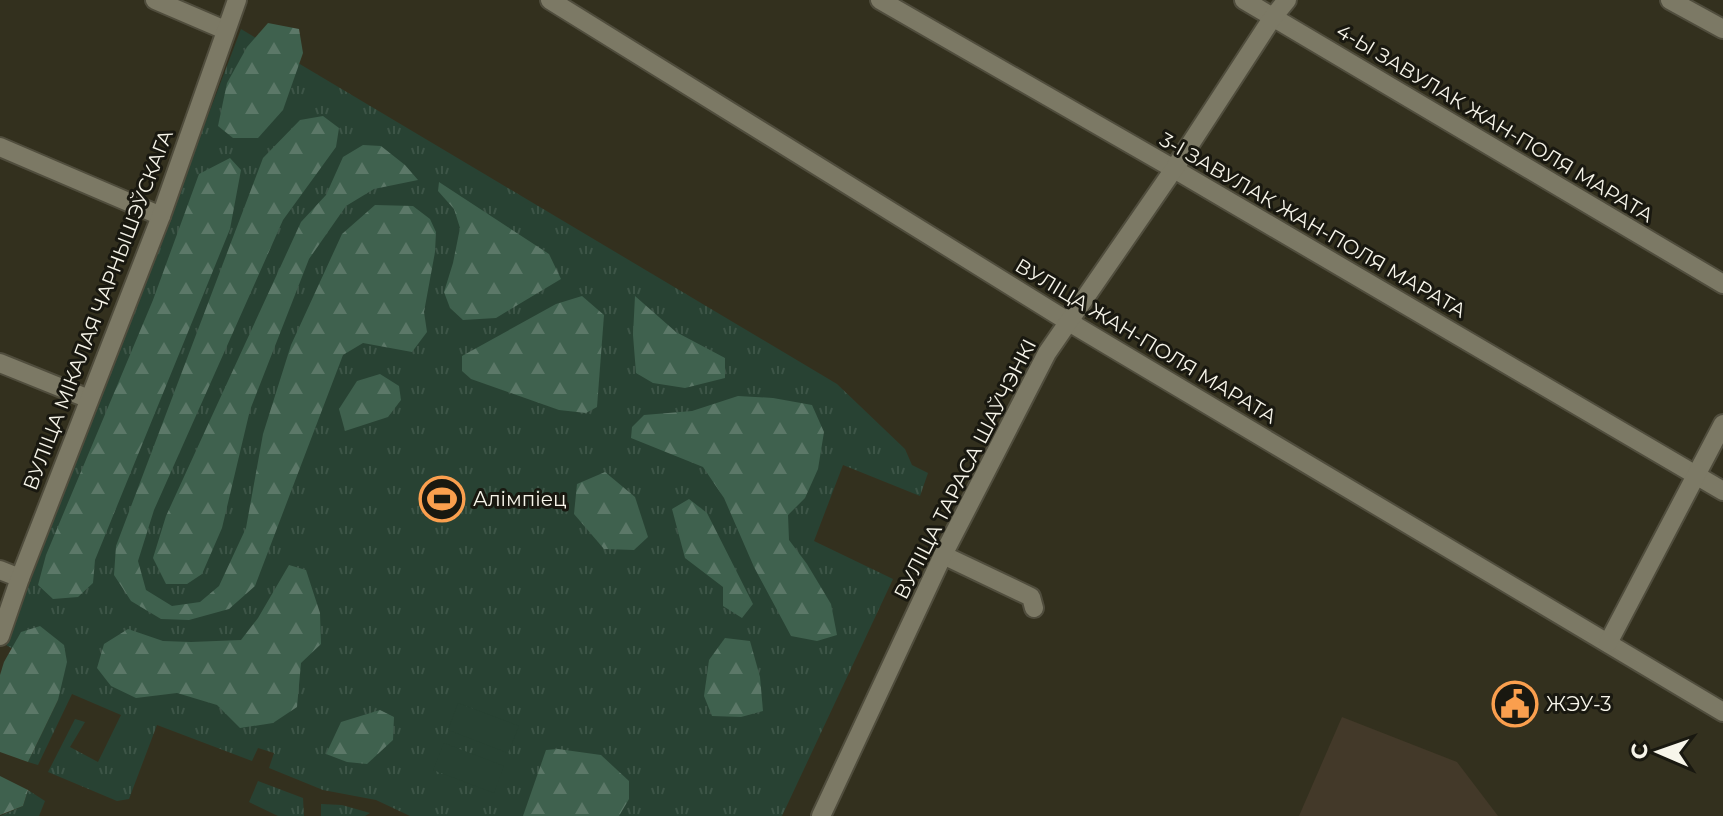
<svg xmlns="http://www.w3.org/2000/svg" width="1723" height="816" font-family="Montserrat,sans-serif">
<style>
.education{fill:#433929}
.grass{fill:url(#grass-tufts)}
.forest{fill:url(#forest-firs)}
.garden{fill:#284233}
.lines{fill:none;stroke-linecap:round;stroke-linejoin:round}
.minor-casing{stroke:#504d3d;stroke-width:22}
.minor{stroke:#7c7965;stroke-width:18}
.labels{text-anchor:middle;stroke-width:6;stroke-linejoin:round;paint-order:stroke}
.street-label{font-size:20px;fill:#f7f5ea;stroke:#191810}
.poi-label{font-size:20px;fill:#f7f5ea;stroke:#191810;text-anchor:start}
</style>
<defs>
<pattern id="grass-tufts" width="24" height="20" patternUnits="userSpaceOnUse" patternTransform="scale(2)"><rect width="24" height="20" fill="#284233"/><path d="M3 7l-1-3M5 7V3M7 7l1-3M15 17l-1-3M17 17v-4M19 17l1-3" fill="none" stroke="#3d5547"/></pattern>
<pattern id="forest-firs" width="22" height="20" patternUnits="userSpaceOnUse" patternTransform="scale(2)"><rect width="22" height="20" fill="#3f614e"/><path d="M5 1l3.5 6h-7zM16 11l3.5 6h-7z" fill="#5c7868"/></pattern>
</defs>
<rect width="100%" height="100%" fill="#33301e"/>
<path class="education" d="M1342,717l115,45 41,54h-199z"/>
<g class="grass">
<path d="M241,29l596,355 68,65 7,16 16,8 -8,23 -77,-31 -29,76 79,38 -111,237h-372l-34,-16 -53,-10 -54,-22 5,-15 -16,-5 -6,13 -95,-36 -28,74 -12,2 -69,-29 27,-53 10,3 -15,25 28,15 23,-47 -49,-21 -34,71 -10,-3 30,-62 -23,-38 -29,-17z"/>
<path d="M258,781l45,17 1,18h-26l-29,-14z"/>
<path d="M28,790l17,11 -6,15h-39l23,-10z"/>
<path d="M321,804l21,1 28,8 -5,3h-44z"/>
</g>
<g class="forest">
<path d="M268,23l31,6 4,24 -20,57 -25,28h-25l-15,-12 9,-43 20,-36z"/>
<path d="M323,116l16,12 -3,19 -53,73 -129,290 -16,51 8,29 26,16 28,-4 19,-16 27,-58 17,-94 28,-89 51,-111 33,-29 38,1 17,13 6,13 -1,20 -11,60 3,20 -15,20 -49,-9 -20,12 -88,231 -26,23 -40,11 -28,-1 -30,-18 -17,-26 2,-29 147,-388 37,-38z"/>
<path d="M363,145l18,1 24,19 13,15 -44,9 -28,17 -37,53 -59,151 -28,118 -20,46 -15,10h-21l-13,-26 13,-42 135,-294 25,-27 17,-38z"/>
<path d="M230,158l11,12 -11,59 -135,331 -2,23 -15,14 -25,2 -15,-14 8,-30 107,-255 46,-126z"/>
<path d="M439,182l110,72 12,25 -65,39 -33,2 -13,-12 -6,-16 9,-29 7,-35 -6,-19 -16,-18z"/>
<path d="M582,296l22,19 -7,92 -11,6 -27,-3 -88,-31 -9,-8v-15l94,-52z"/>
<path d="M635,296l41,36 49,26v20l-40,10 -32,-5 -17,-10 -3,-38z"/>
<path d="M380,374l19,12 2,14 -13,17 -43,14 -6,-22 18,-28z"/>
<path d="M738,396l35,2 39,7 12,27 -6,37 -13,29 -17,17 1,25 18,24 24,40 6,31 -20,6 -26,-5 -37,-69 -30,-69 -21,-31 -72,-29 1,-11 12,-12 48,-4z"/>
<path d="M605,472l30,25 13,40 -14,13 -30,-1 -30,-35 3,-30z"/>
<path d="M689,499l18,14 46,91 -11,14 -19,-12v-19l-38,-29 -13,-49z"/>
<path d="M289,565l17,5 14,43 1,31 -20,19 -4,44 -24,16 -33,5 -23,-23 -40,-12 -41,5 -25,-12 -14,-18 7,-24 24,-15 35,12 28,1 50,-2 17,-22z"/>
<path d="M40,626l24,19 3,17 -9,38 -30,62 -28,-10v-77l4,-13 17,-30z"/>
<path d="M725,638l25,3 10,36 3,34 -22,6 -29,-1 -8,-20 5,-36z"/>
<path d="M380,710l14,7 -1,23 -26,24 -20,-2 -21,-8 15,-32z"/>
<path d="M558,749l43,6 28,26v18l-10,17h-96l23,-66z"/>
<path d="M0,776l28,14 -5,16 -23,9z"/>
</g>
<g class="garden">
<path d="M458,703l61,23 -11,27 -60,-23z"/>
<path d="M444,743l60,23 -10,27 -61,-23z"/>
</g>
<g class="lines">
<g class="minor-casing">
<g id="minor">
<path d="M155,0l70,30"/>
<path d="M550,0l519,322 654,390"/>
<path d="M880,0l294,169 549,322"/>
<path d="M1244,0l479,284"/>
<path d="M1670,0l53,29"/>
<path d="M0,147l161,69"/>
<path d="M0,363l89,36"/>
<path d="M943,555l88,42 3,11"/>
<path d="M0,570l20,8"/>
<path d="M0,636l20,-58 141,-362 76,-216"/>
<path d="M1608,643l115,-219"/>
<path d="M821,816l122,-261 104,-202 127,-184 99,-152 14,-17"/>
</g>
</g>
<use href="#minor" class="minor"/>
</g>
<defs>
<g id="stadium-ring" transform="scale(2.3)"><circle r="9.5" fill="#191810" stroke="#fa9f4e" stroke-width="1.5"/><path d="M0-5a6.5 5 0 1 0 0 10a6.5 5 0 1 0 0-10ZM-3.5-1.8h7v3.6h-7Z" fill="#fa9f4e"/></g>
<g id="civic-ring" transform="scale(2.3)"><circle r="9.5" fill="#191810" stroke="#fa9f4e" stroke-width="1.5"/><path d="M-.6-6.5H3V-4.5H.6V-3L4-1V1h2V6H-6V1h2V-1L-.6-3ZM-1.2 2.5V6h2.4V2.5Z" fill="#fa9f4e"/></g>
</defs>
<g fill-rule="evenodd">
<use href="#stadium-ring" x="442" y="499"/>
<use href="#civic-ring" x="1515" y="704"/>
</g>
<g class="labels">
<g class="street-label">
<text transform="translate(1495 123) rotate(31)" y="7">4-Ы ЗАВУЛАК ЖАН-ПОЛЯ МАРАТА</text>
<text transform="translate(1313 225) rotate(30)" y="7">3-І ЗАВУЛАК ЖАН-ПОЛЯ МАРАТА</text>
<text transform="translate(98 310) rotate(-69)" y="7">ВУЛІЦА МІКАЛАЯ ЧАРНЫШЭЎСКАГА</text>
<text transform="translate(1146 341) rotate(31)" y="7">ВУЛІЦА ЖАН-ПОЛЯ МАРАТА</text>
<text transform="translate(965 469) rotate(-63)" y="7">ВУЛІЦА ТАРАСА ШАЎЧЭНКІ</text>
</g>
<g class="poi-label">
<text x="473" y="506">Алімпіец</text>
<text x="1546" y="711">ЖЭУ-3</text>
</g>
</g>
<g transform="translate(1659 752) rotate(272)" stroke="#191810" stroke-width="6" paint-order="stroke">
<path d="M0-6L14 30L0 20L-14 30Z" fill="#f7f5ea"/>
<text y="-12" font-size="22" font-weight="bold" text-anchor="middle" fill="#f7f5ea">С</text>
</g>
</svg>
